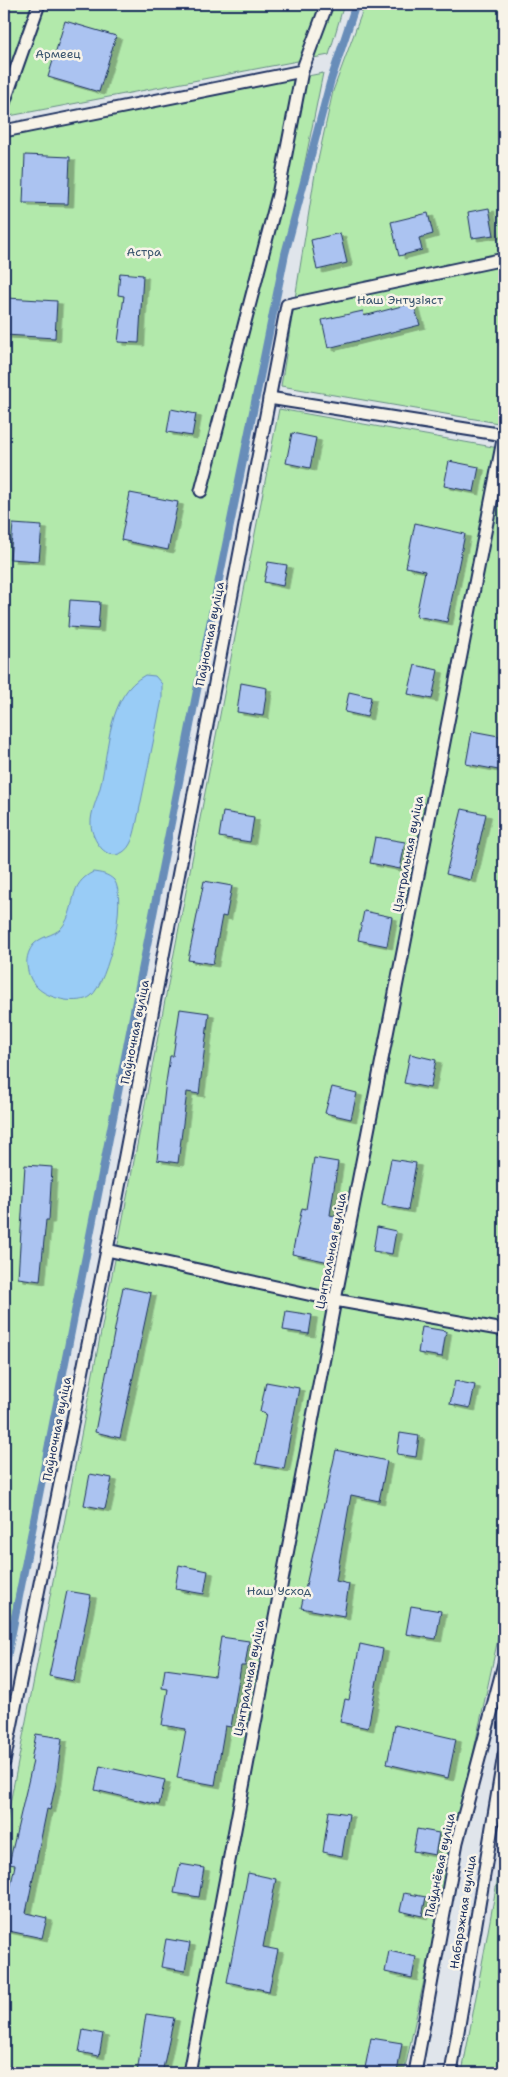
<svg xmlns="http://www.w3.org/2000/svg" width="508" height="2077" font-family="'Shantell Sans',sans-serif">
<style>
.green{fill:#b2e9ab;stroke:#668c84}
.water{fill:#99ccf6;stroke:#678db9}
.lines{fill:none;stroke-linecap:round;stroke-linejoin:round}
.stream{stroke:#678db9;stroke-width:8}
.building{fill:#abc3f1;stroke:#1b2f5e;filter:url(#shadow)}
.lane-casing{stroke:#1b2f5e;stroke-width:15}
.lane{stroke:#f7f3e8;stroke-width:11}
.labels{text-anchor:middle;stroke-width:5;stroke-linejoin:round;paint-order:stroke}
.park-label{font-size:12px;fill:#39546d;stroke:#f7f3e8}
.street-label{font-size:12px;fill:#1b2f5e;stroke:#f7f3e8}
</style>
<defs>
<filter id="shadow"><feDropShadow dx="5.5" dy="3" stdDeviation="0" flood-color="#0004"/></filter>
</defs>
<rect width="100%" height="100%" fill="#e0e5eb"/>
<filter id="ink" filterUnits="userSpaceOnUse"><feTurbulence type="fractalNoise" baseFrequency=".02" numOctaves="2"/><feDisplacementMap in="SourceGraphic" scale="10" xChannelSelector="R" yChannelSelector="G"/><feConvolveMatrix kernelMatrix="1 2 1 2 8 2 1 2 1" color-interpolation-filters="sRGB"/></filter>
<g filter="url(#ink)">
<g class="green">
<path d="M4,4h340l-15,51 -325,62z"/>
<path d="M365,4h139v420l-223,-38 34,-212 18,-83z"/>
<path d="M323,73l-319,1582v-1519z"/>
<path d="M279,409l225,40v1162l-100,462h-400v-238z"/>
<path d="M504,1844v229h-42z"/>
</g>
<g class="water">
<path d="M145,675l10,1 7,8v15l-26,127c-2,9 -5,21 -13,26 -17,11 -31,-13 -32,-27 -1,-13 7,-27 10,-41 8,-36 7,-89 44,-109z"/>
<path d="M93,872c8,1 15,2 21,8 14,18 -6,102 -23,116 -6,5 -18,5 -26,4 -20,-4 -36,-13 -38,-35 -1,-7 2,-16 7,-21 10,-10 24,-8 31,-21 12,-20 3,-38 28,-51z"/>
</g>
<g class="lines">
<path class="stream" d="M4,1673l208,-1059 73,-360 45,-171 26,-79"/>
</g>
<g class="building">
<path d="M65,21l51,15 -17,56 -51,-15z"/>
<path d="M25,155l45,2 -2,47 -45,-1z"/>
<path d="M489,208l5,27 -22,3 -4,-26z"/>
<path d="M428,213l5,21 -14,4 3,12 -23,6 -8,-34z"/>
<path d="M340,233l7,30 -30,7 -6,-30z"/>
<path d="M120,273l23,2 -4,68 -21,-1 6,-46 -6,-1z"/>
<path d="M7,298l50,3 -2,37 -50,-3z"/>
<path d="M413,303l7,22 -92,23 -6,-28 41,-9 1,5z"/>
<path d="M171,409l25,5 -4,22 -25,-4z"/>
<path d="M292,433l24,5 -6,30 -24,-5z"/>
<path d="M449,461l30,6 -5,25 -30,-6z"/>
<path d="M130,493l48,9 -10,48 -47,-10z"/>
<path d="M415,523l50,11 -18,88 -31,-6 9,-45 -19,-4z"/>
<path d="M13,524l29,2 -3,35 -29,-2z"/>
<path d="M268,562l19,3 -4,21 -19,-4z"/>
<path d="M70,600l30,2 -2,27 -30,-2z"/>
<path d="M415,665l23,5 -6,29 -24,-5z"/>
<path d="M241,683l26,5 -4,28 -26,-4z"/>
<path d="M349,692l22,5 -4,20 -22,-5z"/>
<path d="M472,731l32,6v34l-38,-7z"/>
<path d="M462,809l24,5 -15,66 -25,-6z"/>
<path d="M223,812l31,5 -4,25 -31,-5z"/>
<path d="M375,837l30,5 -5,27 -30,-6z"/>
<path d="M204,881l28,5 -6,31 -4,-1 -9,48 -25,-4z"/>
<path d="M364,911l28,6 -5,29 -29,-6z"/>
<path d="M180,1009l29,4 -10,81 -12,-2 -9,71 -21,-3 8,-71 5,-33h3z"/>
<path d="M410,1054l26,6 -6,28 -26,-5z"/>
<path d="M332,1087l25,6 -6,26 -26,-6z"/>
<path d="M314,1158l24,4 -8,53 9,2 -10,45 -37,-8 10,-46 4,1z"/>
<path d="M391,1159l25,4 -8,47 -26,-5z"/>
<path d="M25,1165l27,2 -3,53h-3l-6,61 -22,-3z"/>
<path d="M377,1227l19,4 -4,23 -19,-3z"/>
<path d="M123,1287l28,6 -31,145 -25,-6z"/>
<path d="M286,1311l26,4 -3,19 -26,-4z"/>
<path d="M422,1327l24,4 -4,26 -24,-4z"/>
<path d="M455,1381l20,4 -5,23 -20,-4z"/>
<path d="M266,1382l33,6 -15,81 -28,-5 10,-50 -6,-2z"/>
<path d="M400,1433l19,3 -3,21 -19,-3z"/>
<path d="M336,1450l51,11 -8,40 -28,-6 -15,86 13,3 -5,32 -43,-8z"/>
<path d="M90,1474l22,4 -7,31 -21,-4z"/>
<path d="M179,1565l29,6 -4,23 -29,-5z"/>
<path d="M67,1591l24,4 -17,86 -25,-5z"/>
<path d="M411,1606l30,5 -5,28 -30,-5z"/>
<path d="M221,1637l28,4 -4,25h-4l-10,61 -6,-1 -10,59 -38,-7 9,-49 -24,-4 6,-36 -6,-1 3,-19 50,7z"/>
<path d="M360,1644l23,5 -15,79 -28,-6 5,-23 4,1z"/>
<path d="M395,1725l61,14 -8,39 -61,-14z"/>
<path d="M36,1734l26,4 -6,45 -6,27 -3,-1 -21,104 21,5 -5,20 -38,-8v-12l11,-53 -6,-1 24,-103 -2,-1z"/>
<path d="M100,1766l65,14 -6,25 -64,-15z"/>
<path d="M329,1811l20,3 -7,42 -19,-4z"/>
<path d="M417,1829l22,4 -4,22 -22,-4z"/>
<path d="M180,1864l24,4 -5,29 -25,-4z"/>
<path d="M248,1873l28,6 -13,68 15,3 -9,41 -42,-9z"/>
<path d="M404,1893l22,4 -4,19 -22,-5z"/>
<path d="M166,1939l24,4 -5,28 -24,-4z"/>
<path d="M389,1951l27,6 -4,21 -27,-6z"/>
<path d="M146,2014l28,4 -12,55h-25z"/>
<path d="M83,2030l20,4 -4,22 -20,-4z"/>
<path d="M371,2038l31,5 -5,30h-33z"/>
</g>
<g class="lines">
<g class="lane-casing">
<g id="lane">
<path d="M4,103l35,-99"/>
<path d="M4,131l298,-60"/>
<path d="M269,398l235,37"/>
<path d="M201,491l77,-296 24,-124 25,-67"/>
<path d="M107,1250l228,50 169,30"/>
<path d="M4,1762l103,-512 180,-945 217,-46"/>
<path d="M189,2073l146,-773 169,-865"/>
<path d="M415,2073l42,-231 47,-178"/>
<path d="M451,2073l53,-318"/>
</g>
</g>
<use href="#lane" class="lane"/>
</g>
</g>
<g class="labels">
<g class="park-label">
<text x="58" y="58">Армеец</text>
<text x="144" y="256">Астра</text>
<text x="400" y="304">Наш Энтузіяст</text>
<text x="279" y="1595">Наш Усход</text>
</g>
<g class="street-label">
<text transform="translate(210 634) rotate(-79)" y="4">Паўночная вуліца</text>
<text transform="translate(408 854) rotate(-79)" y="4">Цэнтральная вуліца</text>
<text transform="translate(135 1032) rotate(-79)" y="4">Паўночная вуліца</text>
<text transform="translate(331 1251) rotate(-79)" y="4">Цэнтральная вуліца</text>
<text transform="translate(57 1429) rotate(-79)" y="4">Паўночная вуліца</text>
<text transform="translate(249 1678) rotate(-79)" y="4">Цэнтральная вуліца</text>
<text transform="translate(440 1865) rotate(-78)" y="4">Паўднёвая вуліца</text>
<text transform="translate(463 1912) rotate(-81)" y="4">Набярэжная вуліца</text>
</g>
</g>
<rect width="508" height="2077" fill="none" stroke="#f7f3e8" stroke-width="20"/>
<rect x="10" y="10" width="488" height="2057" fill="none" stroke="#1b2f5e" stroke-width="2" filter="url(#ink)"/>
</svg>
